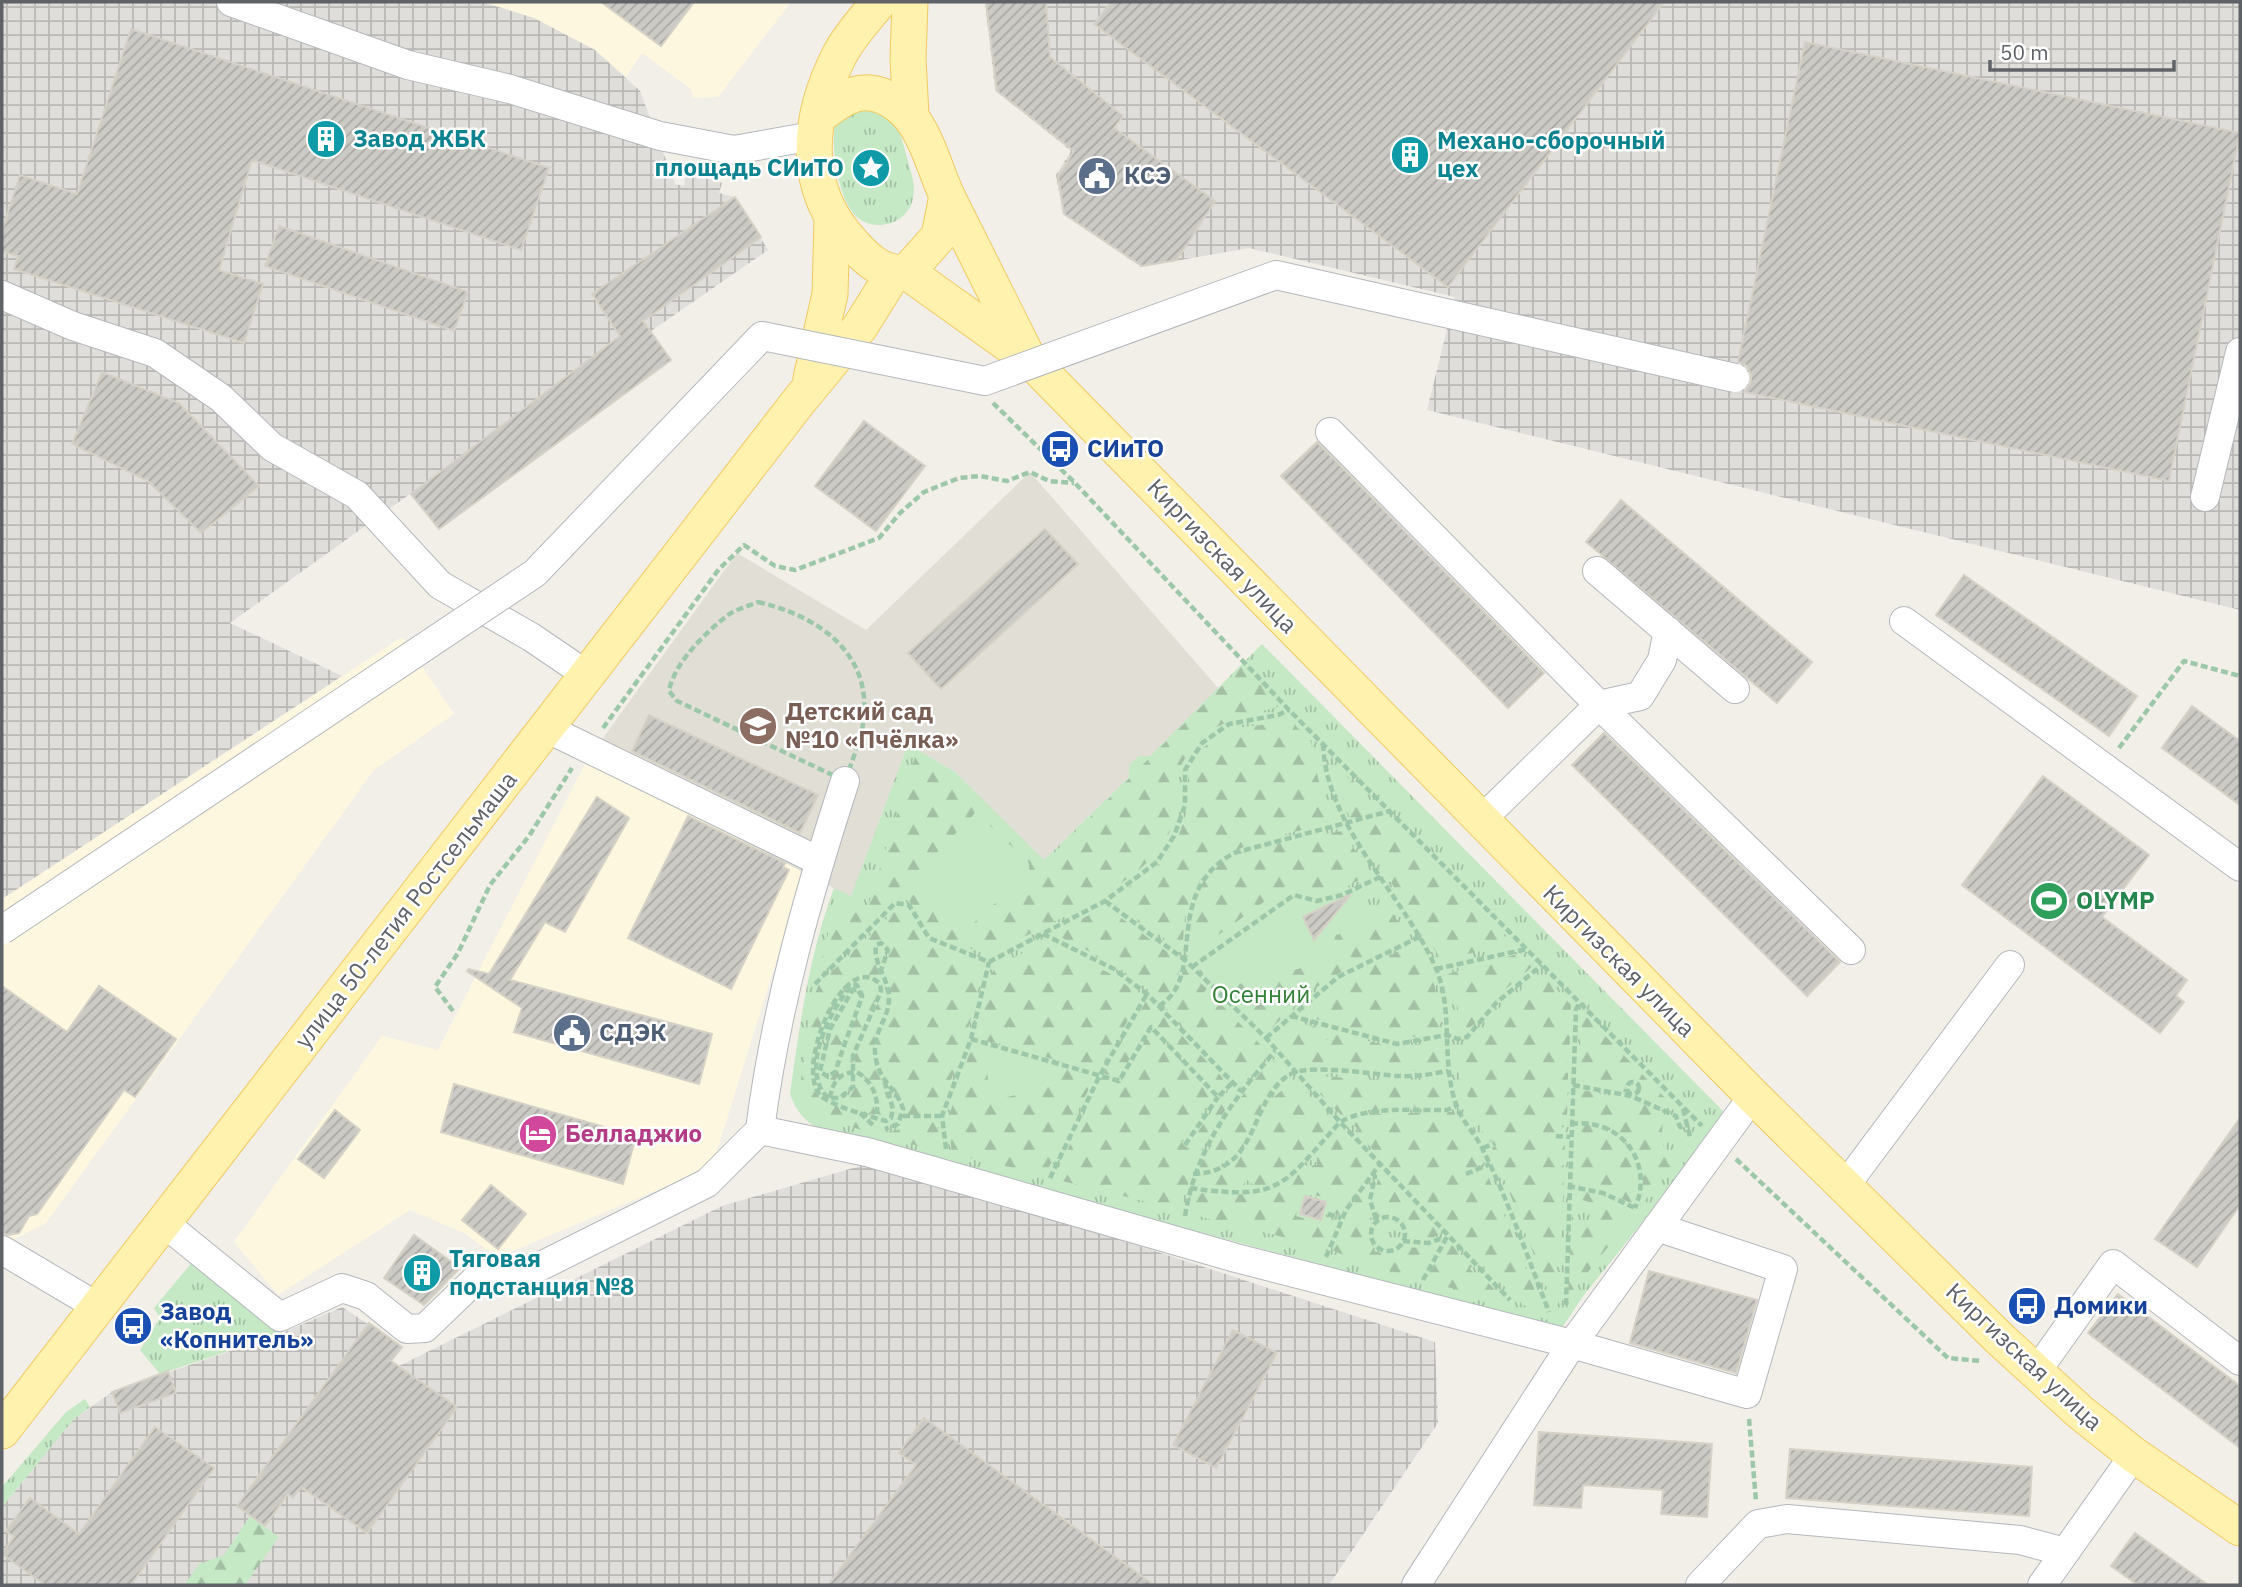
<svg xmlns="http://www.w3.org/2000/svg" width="2242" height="1587" font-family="'IBM Plex Sans',sans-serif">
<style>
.commercial{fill:#fef7e0}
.industrial{fill:url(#industrial-grid)}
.education{fill:#e1ded6}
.grass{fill:url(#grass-tufts)}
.forest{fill:url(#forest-firs)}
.pitch{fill:#c5e8c5}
.building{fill:url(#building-hatch);stroke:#d6d1c6;stroke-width:2}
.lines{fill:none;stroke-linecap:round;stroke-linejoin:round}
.minor-casing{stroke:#b5b8bc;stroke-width:30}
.major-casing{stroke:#f2c960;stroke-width:37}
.path{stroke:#9cc7a9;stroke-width:4.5;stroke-dasharray:7 3.5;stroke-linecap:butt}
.minor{stroke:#fff;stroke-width:28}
.major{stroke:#fff2af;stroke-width:35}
.minor-bridge-casing{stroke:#b5b8bc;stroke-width:30;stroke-linecap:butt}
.minor-bridge{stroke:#fff;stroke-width:28}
.labels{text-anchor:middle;stroke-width:5;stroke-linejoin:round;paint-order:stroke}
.culture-label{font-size:24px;font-weight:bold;fill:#0d838f;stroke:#fff;text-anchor:start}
.service-label{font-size:24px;font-weight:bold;fill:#4e5e75;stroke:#fff;text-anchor:start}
.transit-label{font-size:24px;font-weight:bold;fill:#164399;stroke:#fff;text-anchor:start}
.street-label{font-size:24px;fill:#5f6368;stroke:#fff}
.education-label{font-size:24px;font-weight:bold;fill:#785e54;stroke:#fff;text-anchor:start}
.leisure-label{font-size:24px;font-weight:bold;fill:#27864d;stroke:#fff;text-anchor:start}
.park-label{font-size:24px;fill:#348238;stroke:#fff}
.hotel-label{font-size:24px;font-weight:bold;fill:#b23c85;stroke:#fff;text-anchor:start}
</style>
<defs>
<pattern id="industrial-grid" width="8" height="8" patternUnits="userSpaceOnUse" patternTransform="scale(1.75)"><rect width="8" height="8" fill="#e0deda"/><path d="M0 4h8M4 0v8" fill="none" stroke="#b9b8b5"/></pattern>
<pattern id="grass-tufts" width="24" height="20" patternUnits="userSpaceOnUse" patternTransform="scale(1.75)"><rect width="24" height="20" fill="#c5e8c5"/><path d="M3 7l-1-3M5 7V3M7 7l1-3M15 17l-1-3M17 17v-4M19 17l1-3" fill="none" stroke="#a3c0a4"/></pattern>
<pattern id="forest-firs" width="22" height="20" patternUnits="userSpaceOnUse" patternTransform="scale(1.75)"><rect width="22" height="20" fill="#c5e8c5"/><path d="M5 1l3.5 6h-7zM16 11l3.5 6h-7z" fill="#a3c0a4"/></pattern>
<pattern id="building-hatch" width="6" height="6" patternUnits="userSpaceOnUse" patternTransform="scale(1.75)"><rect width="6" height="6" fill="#cccac5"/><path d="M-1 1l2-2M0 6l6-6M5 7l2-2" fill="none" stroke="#a9a8a4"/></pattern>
</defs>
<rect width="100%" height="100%" fill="#f1efe8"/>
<g class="commercial">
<path d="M482,2h309l-73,95 -25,1 -2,-9 -49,-36 -16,24 -31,-27 -61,-32z"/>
<path d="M402,637l52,77 -80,56 -328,453 -44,22v-346z"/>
<path d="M587,760l217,112 -92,295 -204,86 -7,7 -37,-27 -54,-23 -132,85 -44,-53 148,-206 56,14z"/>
</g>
<g class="industrial">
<path d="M2,2h480l52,16 61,32 45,41 35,93 9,2 2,-14 36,11 -3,10 16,4 33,53 -117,81 20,29 -232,169 -29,-35 -180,129 112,53 -340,223z"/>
<path d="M985,2h1255v608l-813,-200 28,-113 -206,-49 -108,19 -78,-53 -7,-39 15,-24 -76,-61z"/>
<path d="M877,1161l558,181 3,81 -109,162h-1327v-78l72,-88 38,-27 170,-59 60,-26 60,40 -10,14 7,5 323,-160z"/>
</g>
<path class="education" d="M1030,472l189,217 -69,67h-11l-9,9 -1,12 -86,84 -88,-89 -47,-28 -57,153 -264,-137 150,-207 129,77z"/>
<g class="grass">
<path d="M875,109c27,19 24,21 33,52 3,12 8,24 5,37 -5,28 -45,38 -62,12 -14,-21 -20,-64 -16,-88l10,-11z"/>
<path d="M1262,644l461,467 -8,21 -131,163 -23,34 -739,-198c-17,-10 -25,-18 -32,-37 10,-71 19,-139 44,-206l17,8 57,-152 47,28 89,88 85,-83v-12l10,-9h11z"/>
<path d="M194,1260l88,73 -122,41 -20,-24 20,-32 -6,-10z"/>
<path d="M85,1399l5,8 -16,12 -72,88v-20l64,-75z"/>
</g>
<g class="forest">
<path d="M1244,664l31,31 3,12c-33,9 -67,14 -88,45 -4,5 -9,11 -10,18 -6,34 -1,55 -26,85 -30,36 -121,77 -165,99l-58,-17 -19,-34 -15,-8 -81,84 19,-71 30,7 51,-161 36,22 90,89z"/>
<path d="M1292,722l19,20 7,36 15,45c-55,14 -124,18 -144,80 -6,15 -5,32 -7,48l-71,-51 50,-36 17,-26 12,-36 -1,-30 15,-25 28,-19z"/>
<path d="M1338,768l45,45 -33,6 -18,-49z"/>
<path d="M1386,820l126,124 -71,16 -85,-132z"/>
<path d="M1342,831l29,43 -25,13 -4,-5 -25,11 -12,-4 -7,-11 -110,79 -2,-3c2,-21 3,-44 12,-63 24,-50 96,-50 144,-60z"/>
<path d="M1105,906l76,56 -6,27 -14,14c-28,-33 -68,-49 -106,-69z"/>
<path d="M898,908l10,6 21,32 54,21 -17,71 -29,81 3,32 -57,-14 2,-5 11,-1 8,-6v-21l-18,-25 -9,-25 1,-17 12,-34 -7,-33 6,-21 -7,-8 -7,3 -1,11 13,43 -13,36v20l17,61 -5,4 -8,-2c3,-21 -5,-38 -23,-48v-13l28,-65 -4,-12 -17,-5 -11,4c-23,18 -55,94 -32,119 10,10 24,8 36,14 7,4 14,13 20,19l-1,4 -72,-23 -4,-11 15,-101 6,-15z"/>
<path d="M1391,911l15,22 -91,55 -49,45 -47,-44 116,-30 -4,-15 10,-13z"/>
<path d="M1045,941l64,32 33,23 -44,76 -53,-15 1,-3 -10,-3 -2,3 -19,-5v-3l-30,-5v-4l-10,-3 -2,4 21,-70z"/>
<path d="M1417,942l18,45 6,45 -45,8 -99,-26 43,-34z"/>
<path d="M1521,953l12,13 -33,28 -10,-2c-4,15 -15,40 -32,40v-23l-10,-35z"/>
<path d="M1184,966l23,23 -3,3 7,7 3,-2 31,32 -2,3 7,7 3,-2 16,17 -28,32 -77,-80 15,-18z"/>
<path d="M1542,974l29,31 -2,57h-4l-1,10 4,1 -1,44h-4l-1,10 4,1 -1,6 -10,-1 -1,5 11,1 -1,26 -4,1v10h4l-4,85 -4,1v10h4l-2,32 -4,2 -62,-158 5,-3 -2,-5 -8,3 -28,-69 -1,-24 18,-9 25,-35z"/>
<path d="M862,978l13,3 4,11 -28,63 1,15 -15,7 -8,18 -8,-10 -3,-15 9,8 10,-6 28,-79 -6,-9 -10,1z"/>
<path d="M852,992l8,3 -26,75 -9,4 -4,-6 15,-47z"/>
<path d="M1147,1000l75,77 3,6 -5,7 -5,1 -64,-67 -33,54 -15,-5z"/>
<path d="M1583,1013l87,90 -4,5 -28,-12 5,-10 -7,-7 -9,2 -2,11 -48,-9z"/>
<path d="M1291,1020l27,8 7,13 13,-7 60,14 45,-8 1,28c-49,7 -97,-2 -146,0l-23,-29z"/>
<path d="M1151,1031l63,64 -32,48 5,5 34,-50 11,-10 4,4 -37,62 -20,56 -125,-31 47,-101 19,5z"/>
<path d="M972,1045l13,1v14l58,27 -2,-25 54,15 -50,98 -93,-21 -4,-35z"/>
<path d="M1272,1058l11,16 3,-2 7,8c-49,19 -35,84 -96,92l34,-62z"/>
<path d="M856,1073l15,16 4,26 -47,-16c18,6 29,-9 28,-26z"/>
<path d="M1304,1075l108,7 31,-7 8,31 -34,3 -11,-10 -10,11h-31l-21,8 -24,-24 2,-3 -7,-8 -3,3z"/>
<path d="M1296,1082l25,26 -3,3 18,13c-22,23 -44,61 -77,65l-12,-9 -9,11 -44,-6 1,-9c52,-3 43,-43 76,-55l-5,-14c8,-12 17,-18 30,-25z"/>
<path d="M1577,1089l55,11 32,13 -3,28 13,23 -35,44c0,-9 5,-22 4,-33 -3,-34 -34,-56 -67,-54l4,-22 -3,-1z"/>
<path d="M1453,1112l31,51 -20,9 2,5 20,-6 56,137 -19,-3 -20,-20 2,-3 -7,-7 -3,2 -25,-26 2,-4 -7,-7 -3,2 -105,-109 2,-4 -13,-8 19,-7z"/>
<path d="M1575,1124c47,-5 73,40 60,81l-32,-15 -30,-7 1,-25 4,-1v-10h-4z"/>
<path d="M1338,1127l25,25 -2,3 14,9 -35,51 -13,-4 4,-12 -29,-7 -6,24 28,8 2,-7 11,3 -10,28 -137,-34 4,-15 8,-6c39,3 73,5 101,-27l14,-1v-15z"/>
<path d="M1381,1171l60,63 -16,6h-15c3,-21 -14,-32 -33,-25l-3,-21z"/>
<path d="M1369,1180l-3,18 6,22c-8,10 -7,21 2,31l17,5 15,-9 14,1 19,-4 -19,35 -56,-15 -32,-14 14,-35z"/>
<path d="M1573,1188l34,9 29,15 -68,85 4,-88 4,1 -3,11 20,6 6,-22 -20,-6 -2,8 -6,-1z"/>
<path d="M1448,1241l24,25 -2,3 7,7 3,-2 27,29 -82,-22z"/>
<path d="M250,1516l29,21 -34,48h-61l15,-21 25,-9z"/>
</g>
<g class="pitch">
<path d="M976,812l53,51 1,27 -36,14 -28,26 -53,-52z"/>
<path d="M1298,877l7,12 8,4 30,-11 18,40 -27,14 -3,11 5,12 -117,30 -31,-32z"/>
<path d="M985,1046l56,16 3,25 -54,15z"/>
</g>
<g class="building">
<path d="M601,2h93l-33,44z"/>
<path d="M986,2h60l4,55 73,59 -9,12 101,73 -38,59 -35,6 -78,-52 -6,-38 16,-25 -77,-60z"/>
<path d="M1111,2h553l-216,285 -354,-263z"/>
<path d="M131,29l418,139 -28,82 -269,-90 -33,110 44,14 -19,59 -230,-74 4,-13 -16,-5v-20l18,-56 57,19z"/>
<path d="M1805,42l435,91 -71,348 -425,-89 7,-10v-8l-4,-8 -9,-4z"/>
<path d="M735,197l26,40 -118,84 28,39 -232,169 -28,-35 209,-158 -28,-42z"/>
<path d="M279,226l189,66 -14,39 -189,-65z"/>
<path d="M102,372l77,31 80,83 -58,47 -53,-52 -76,-37z"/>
<path d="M864,421l61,45 -49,65 -61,-45z"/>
<path d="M1317,442l227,231 -36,35 -227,-232z"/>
<path d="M1621,500l191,162 -35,41 -191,-161z"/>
<path d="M1045,529l33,35 -137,125 -33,-36z"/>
<path d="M1964,575l173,121 -28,40 -173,-121z"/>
<path d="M2192,706l48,35v64l-78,-57z"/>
<path d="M649,715l169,80 -18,38 -168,-82z"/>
<path d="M1604,733l236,229 -33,34 -235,-231z"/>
<path d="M2043,776l106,79 -47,62 85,63 -11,16 8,6 -24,31 -198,-148z"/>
<path d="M597,797l32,21 -64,114 -20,-10 -35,58 202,54 -13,50 -185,-52 8,-24 -55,-37 2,-2 20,5z"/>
<path d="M688,816l97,47 -2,4 6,3 -58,119 -103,-51z"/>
<path d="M1351,894l-37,46 -11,-23z"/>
<path d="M2,986l65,46 32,-46 77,53 -41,58 -11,-7 -87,124 -8,2 -10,17 -11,2 -6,-2z"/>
<path d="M454,1084l182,52 -13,48 -182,-52z"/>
<path d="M335,1110l25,20 -36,48 -26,-19z"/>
<path d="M2240,1118v87l-43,62 -42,-28z"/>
<path d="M491,1185l35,29 -28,35 -36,-29z"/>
<path d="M1305,1196l21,6 -5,18 -21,-6z"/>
<path d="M414,1235l46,33 -36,37 -40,-27z"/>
<path d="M1649,1271l108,29 -21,73 -106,-30z"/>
<path d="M2118,1294l122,92v62l-152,-115z"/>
<path d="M369,1323l33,24 -11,14 66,46 -90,126 -66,-46 -8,11 -5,-4 -23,32 -28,-20z"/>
<path d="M1233,1330l44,23 -61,115 -43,-23z"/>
<path d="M168,1371l8,22 -56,20 -8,-21z"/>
<path d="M924,1418l230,167h-326l88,-120 -17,-12z"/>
<path d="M155,1427l59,41 -83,117h-86l-43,-31 12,-17 -8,-6 24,-33 49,36z"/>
<path d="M1539,1432l173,12 -5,73 -46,-3 2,-24 -80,-5 -2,23 -47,-3z"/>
<path d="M1790,1449l242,18 -3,49 -243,-18z"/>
<path d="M2135,1533l73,52h-70l-27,-19z"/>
</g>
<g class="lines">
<g class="minor-casing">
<g id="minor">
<path d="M231,2l177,63 102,24 150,47 74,14 79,-14"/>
<path d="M2,295l71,31 82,27 66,45 51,49 85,48 83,90 91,52 56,38"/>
<path d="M1330,432l269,273 252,245"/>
<path d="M2205,497l35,-145"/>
<path d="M1597,571l138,118"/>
<path d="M1904,621l336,246"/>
<path d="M546,728l273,133"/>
<path d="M1480,821l119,-116 41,-9 22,-36 6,-29"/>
<path d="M760,1130c15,-119 48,-235 85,-349"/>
<path d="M1845,1186l165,-221"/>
<path d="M164,1223l116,94 62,-29 24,8 41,33 18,-1 52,-50 17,-7 43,-3 170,-85 53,-53 107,22 369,106 336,86 -156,241"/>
<path d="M1657,1227l126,42 -36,125 -175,-50c60,-83 121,-165 181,-248"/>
<path d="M2,1250l96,57"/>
<path d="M2036,1372l77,-108 127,97"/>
<path d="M1700,1585l58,-61 29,-5 233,21 45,12"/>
<path d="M2042,1585l92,-130"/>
</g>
</g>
<g class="major-casing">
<g id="major">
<path d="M879,2c-13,16 -29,33 -39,52 -33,64 -40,134 13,190 15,17 31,31 54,28l32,-36 8,-40"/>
<path d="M910,2l-2,56 3,58"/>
<path d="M818,117c26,-21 48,-36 80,-12 27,19 36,64 50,93 26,53 53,105 79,158"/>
<path d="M907,272l122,87 724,737 247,243 80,73 54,43 106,73"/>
<path d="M811,378l19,-84 2,-75"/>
<path d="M2,1431l797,-1030 61,-74 33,-53"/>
</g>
</g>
<g class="path">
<path d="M993,403l82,80 214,227 413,416"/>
<path d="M758,602c61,14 116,52 105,122 -3,19 -12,39 -18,57l-168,-80 -8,-10c5,-28 37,-59 59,-76 8,-6 21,-9 30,-13z"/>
<path d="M603,728l116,-159 25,-24 31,21 20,4 84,-32 21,-25 24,-21 35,-14 21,-2 27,5 23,-9 19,9 25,2"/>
<path d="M1323,744c3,82 77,147 111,220 21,44 6,95 22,140 5,17 20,30 27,46 26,52 45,108 66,162"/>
<path d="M2119,748l65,-87 56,15"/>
<path d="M1105,901l80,59 81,78 74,84 170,178"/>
<path d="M1043,934l71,35 33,25 94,97"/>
<path d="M1192,967l102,-72 23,6 25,-6 40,-19"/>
<path d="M1436,969l91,-20"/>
<path d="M880,973l8,-23 -7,-7 -5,2c-3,19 13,34 13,53 0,25 -22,36 -11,69 5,16 21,26 25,42l-5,15 -13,5"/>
<path d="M815,984l80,-81 14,2 20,33 60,24 116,-61 52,-39 17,-26 11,-31v-35l17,-27 27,-19 49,-9 11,-5"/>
<path d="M862,997l-5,-8 -5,2 -22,38 -10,42 8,6 7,-5 10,-29 17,-46v-2l-5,-10 -6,1c-21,25 -52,84 -23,112h12l13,-11v-31l28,-65 -1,-7c-36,-37 -85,83 -60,111 9,10 51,22 66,26l5,-3 2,-9 -9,-29"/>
<path d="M1159,1006c50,-31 1,-112 75,-153l156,-42"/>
<path d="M453,1011l-18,-24 23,-34 32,-68 39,-49 43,-68"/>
<path d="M1291,1016l106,28 50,-9 11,4 9,-2 29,-34 46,-38"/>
<path d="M1266,1038l72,-61 81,-40"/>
<path d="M971,1039l148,42 32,-54 67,70 15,-15"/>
<circle cx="1633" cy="1088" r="6"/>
<path d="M1573,1085l58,11 45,20 4,11 9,-2"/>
<path d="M830,1098c2,-16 10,-26 27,-26 16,10 23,27 19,46"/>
<path d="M1683,1109l7,28"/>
<path d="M860,1113l14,13"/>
<path d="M903,1116h39"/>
<path d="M1571,1124c49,-7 84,38 64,84"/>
<path d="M1556,1136l14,1"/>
<path d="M1185,1145l33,-48"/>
<path d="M1483,1148l12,-5"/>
<path d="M946,1149l-4,-33 29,-77 18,-77"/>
<path d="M1736,1159l212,199 33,3"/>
<path d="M1372,1173l3,3 -5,24 7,22"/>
<path d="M1193,1174c70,-2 55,-80 100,-101 22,-9 82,2 107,3 17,1 32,-2 48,-5"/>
<path d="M1466,1174l24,-10"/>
<path d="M1050,1178l50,-103 47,-81"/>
<path d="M1568,1186l35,7 32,15"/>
<path d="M1190,1188c92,13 92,-2 150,-66 31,-17 73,-11 107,-12l9,-4"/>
<path d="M1328,1214l13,4"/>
<path d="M1185,1216c11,-67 46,-114 90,-165"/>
<circle cx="1388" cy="1234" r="17"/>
<path d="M1403,1241l25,2 12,-4 4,2"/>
<path d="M1326,1257l20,-47 34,-46"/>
<path d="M1423,1280l25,-45"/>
<path d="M1566,1305l10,-296 4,-6"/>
<path d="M1749,1419l7,82"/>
</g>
<use href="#minor" class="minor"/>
<use href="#major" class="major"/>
<g class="minor-bridge-casing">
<path id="minor-bridge" d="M2,930l533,-357 227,-237 223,45 291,-106 459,103"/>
</g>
<use href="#minor-bridge" class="minor-bridge"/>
</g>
<defs>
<g id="building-disc" transform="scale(2.0125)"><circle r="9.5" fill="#0f9aa8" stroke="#fff"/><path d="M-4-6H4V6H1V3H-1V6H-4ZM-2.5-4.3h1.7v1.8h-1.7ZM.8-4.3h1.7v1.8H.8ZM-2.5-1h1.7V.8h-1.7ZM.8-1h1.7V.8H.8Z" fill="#fff"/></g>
<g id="sight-disc" transform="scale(2.0125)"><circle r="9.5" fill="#0f9aa8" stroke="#fff"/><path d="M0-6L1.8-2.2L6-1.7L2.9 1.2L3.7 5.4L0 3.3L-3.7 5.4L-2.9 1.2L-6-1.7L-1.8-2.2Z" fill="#fff"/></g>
<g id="civic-disc" transform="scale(2.0125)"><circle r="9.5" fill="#5c6f8a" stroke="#fff"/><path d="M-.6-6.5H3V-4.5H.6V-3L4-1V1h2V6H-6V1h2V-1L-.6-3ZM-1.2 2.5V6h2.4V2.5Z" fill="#fff"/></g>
<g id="bus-disc" transform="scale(2.0125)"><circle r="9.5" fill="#1a4fb4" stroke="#fff"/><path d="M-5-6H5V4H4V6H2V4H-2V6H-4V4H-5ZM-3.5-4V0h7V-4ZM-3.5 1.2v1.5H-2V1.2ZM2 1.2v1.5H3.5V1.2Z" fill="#fff"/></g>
<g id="school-disc" transform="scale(2.0125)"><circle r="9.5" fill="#8d6e63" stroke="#fff"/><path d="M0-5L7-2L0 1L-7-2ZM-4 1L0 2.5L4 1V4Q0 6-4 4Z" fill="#fff"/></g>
<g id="stadium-disc" transform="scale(2.0125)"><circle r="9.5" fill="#2e9e5b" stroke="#fff"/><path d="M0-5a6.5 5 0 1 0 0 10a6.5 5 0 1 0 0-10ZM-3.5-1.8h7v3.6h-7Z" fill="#fff"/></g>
<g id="hotel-disc" transform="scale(2.0125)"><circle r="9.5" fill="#d1479c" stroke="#fff"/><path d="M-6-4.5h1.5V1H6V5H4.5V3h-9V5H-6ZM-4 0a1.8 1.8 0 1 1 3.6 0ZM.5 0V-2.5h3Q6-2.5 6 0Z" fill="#fff"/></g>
</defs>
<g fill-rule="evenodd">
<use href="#building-disc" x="326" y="139"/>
<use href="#building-disc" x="1410" y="155"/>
<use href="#sight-disc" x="871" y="168"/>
<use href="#civic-disc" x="1097" y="176"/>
<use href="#bus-disc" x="1060" y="449"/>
<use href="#school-disc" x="758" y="726"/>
<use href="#stadium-disc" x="2049" y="901"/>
<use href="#civic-disc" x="572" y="1033"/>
<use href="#hotel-disc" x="538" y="1134"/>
<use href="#building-disc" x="422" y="1273"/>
<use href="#bus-disc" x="2027" y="1306"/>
<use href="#bus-disc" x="133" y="1326"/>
</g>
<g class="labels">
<g class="culture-label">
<text x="353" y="147">Завод ЖБК</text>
<text x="1437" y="149">Механо-сборочный<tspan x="1437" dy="28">цех</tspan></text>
<text x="844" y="176" text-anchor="end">площадь СИиТО</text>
<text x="449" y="1267">Тяговая<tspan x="449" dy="28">подстанция №8</tspan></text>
</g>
<g class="service-label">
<text x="1124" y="184">КСЭ</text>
<text x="599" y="1041">СДЭК</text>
</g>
<g class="transit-label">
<text x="1087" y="457">СИиТО</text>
<text x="2054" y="1314">Домики</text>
<text x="160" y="1320">Завод<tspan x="160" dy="28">«Копнитель»</tspan></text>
</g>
<g class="street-label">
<text transform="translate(1222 556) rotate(46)" y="8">Киргизская улица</text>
<text transform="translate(406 910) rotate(-52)" y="8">улица 50-летия Ростсельмаша</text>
<text transform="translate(1619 961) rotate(45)" y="8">Киргизская улица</text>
<text transform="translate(2024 1357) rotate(43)" y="8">Киргизская улица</text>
</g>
<g class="education-label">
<text x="785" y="720">Детский сад<tspan x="785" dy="28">№10 «Пчёлка»</tspan></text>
</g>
<g class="leisure-label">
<text x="2076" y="909">OLYMP</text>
</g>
<g class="park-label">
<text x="1261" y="1003">Осенний</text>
</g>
<g class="hotel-label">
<text x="565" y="1142">Белладжио</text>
</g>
</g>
<rect width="2242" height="1587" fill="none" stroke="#5f6368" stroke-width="7"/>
<path d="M1990 60v10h184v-10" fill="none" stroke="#5f6368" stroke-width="3.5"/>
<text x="2000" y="60" font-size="21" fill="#5f6368" stroke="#ffffff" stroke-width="5" paint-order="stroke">50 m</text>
</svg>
